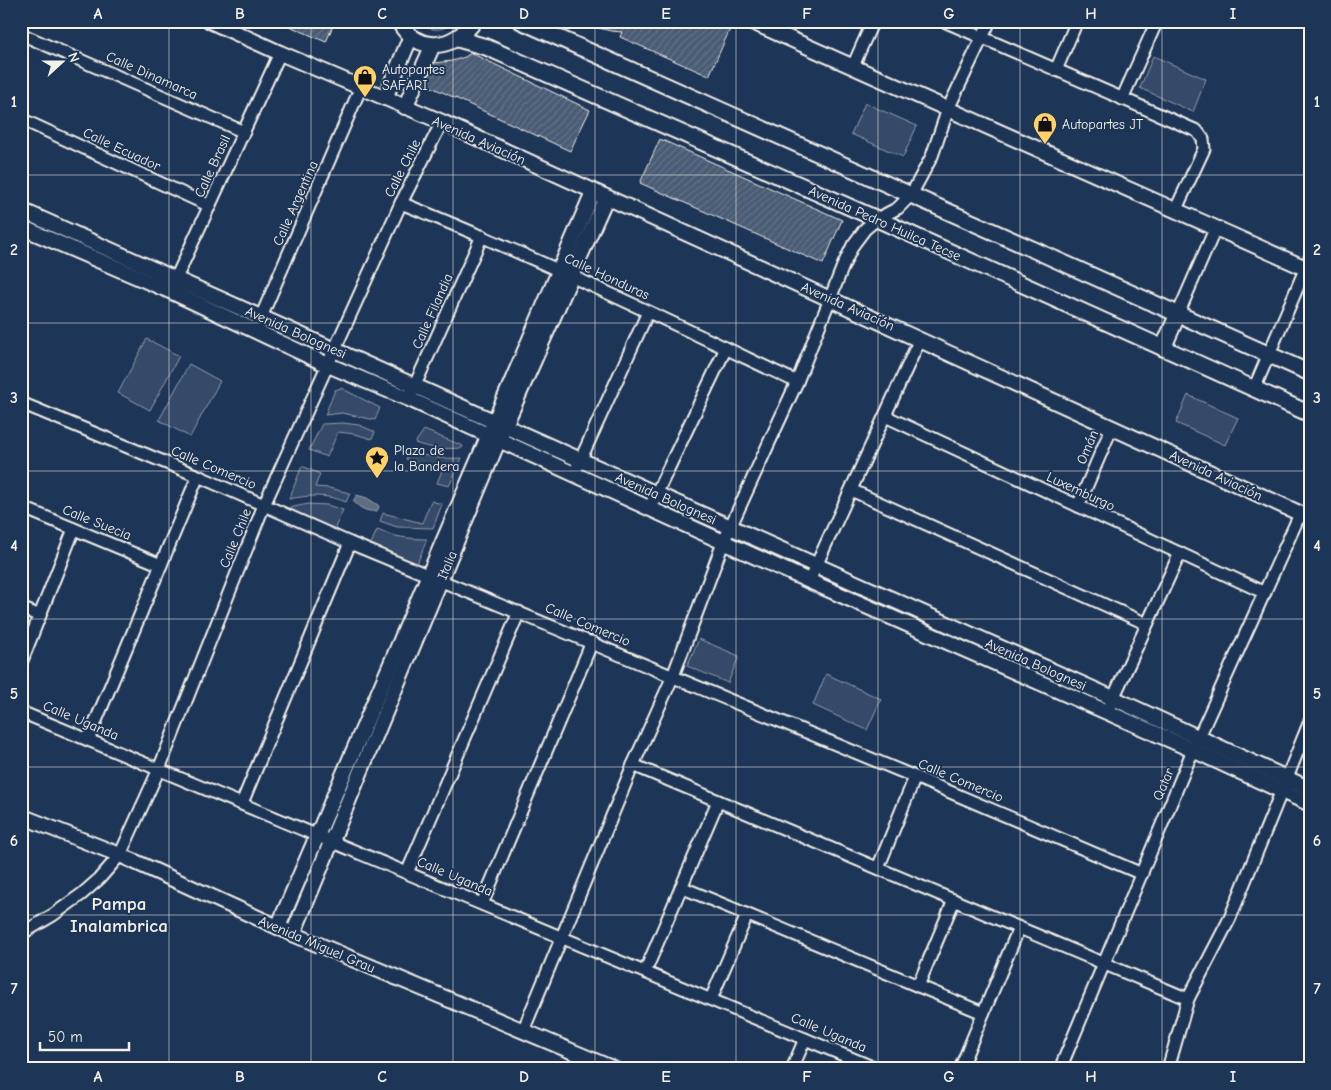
<svg xmlns="http://www.w3.org/2000/svg" width="1331" height="1090" font-family="'Comic Neue',sans-serif">
<style>
.grass{fill:#354a67;stroke:#949ea8}
.forest{fill:url(#forest-crowns);stroke:#949ea8}
.water{fill:#5e6d82;stroke:#9aa2ab}
.building{fill:url(#building-hatch);stroke:#f4f1e8}
.lines{fill:none;stroke-linecap:round;stroke-linejoin:round}
.minor-casing{stroke:#f4f1e8;stroke-width:15}
.tertiary-casing{stroke:#f4f1e8;stroke-width:18}
.secondary-casing{stroke:#f4f1e8;stroke-width:19}
.minor{stroke:#1d3557;stroke-width:11}
.tertiary{stroke:#1d3557;stroke-width:14}
.secondary{stroke:#1d3557;stroke-width:15}
.grid{fill:none;stroke:#f4f1e8;stroke-width:1;stroke-opacity:0.55}
.labels{text-anchor:middle;stroke-width:4;stroke-linejoin:round;paint-order:stroke}
.poi-label{font-size:14px;fill:#f4f1e8;stroke:#1d3557;text-anchor:start}
.street-label{font-size:14px;fill:#f4f1e8;stroke:#1d3557}
.district-label{font-size:19px;font-weight:bold;fill:#f4f1e8;stroke:#1d3557}
.neatline{fill:none;stroke:#f4f1e8;stroke-width:2}
.grid-label{font-size:16px;text-anchor:middle;font-weight:bold;fill:#f4f1e8}
</style>
<defs>
<pattern id="forest-crowns" width="20" height="18" patternUnits="userSpaceOnUse" patternTransform="scale(1.25)"><rect width="20" height="18" fill="#354a67"/><path d="M2 6a3 3 0 1 1 6 0M12 15a3 3 0 1 1 6 0" fill="none" stroke="#53657d"/></pattern>
<pattern id="building-hatch" width="6" height="6" patternUnits="userSpaceOnUse" patternTransform="scale(1.25)"><rect width="6" height="6" fill="#485b74"/><path d="M-1 1l2-2M0 6l6-6M5 7l2-2" fill="none" stroke="#637388"/></pattern>
</defs>
<rect width="100%" height="100%" fill="#1d3557"/>
<filter id="ink" filterUnits="userSpaceOnUse"><feTurbulence type="fractalNoise" baseFrequency=".02" numOctaves="2"/><feDisplacementMap in="SourceGraphic" scale="10" xChannelSelector="R" yChannelSelector="G"/><feConvolveMatrix kernelMatrix="1 2 1 2 8 2 1 2 1" color-interpolation-filters="sRGB"/></filter>
<g filter="url(#ink)">
<g class="grass">
<path d="M1153,56l53,23 -13,33 -53,-24z"/>
<path d="M865,103l52,23 -14,31 -52,-23z"/>
<path d="M147,339l32,17 -29,54 -32,-17z"/>
<path d="M189,364l31,17 -30,56 -31,-17z"/>
<path d="M341,388l39,20 -5,12 -33,-7 -17,2 10,-25z"/>
<path d="M1188,395l50,23 -13,27 -49,-22z"/>
<path d="M343,423l16,2 16,7 -3,7 -17,-5 -17,-2 -11,25 -18,-7 13,-26z"/>
<path d="M424,430l39,16 -1,2c-17,1 -31,1 -47,-5z"/>
<path d="M410,451c18,7 34,8 52,7l-13,28 -12,-3 6,-15 -24,-4 -13,-5z"/>
<path d="M302,466l18,8 -5,13 14,1 21,5 -4,9c-19,-8 -37,-7 -57,-3z"/>
<path d="M431,501l11,3 -9,24 -36,-1 -17,-6 3,-8 39,10z"/>
<path d="M308,504l19,1 16,5 -10,22 -46,-20 2,-4z"/>
<path d="M377,530c17,7 32,9 50,9l-10,25 -47,-18z"/>
<path d="M699,639l40,17 -11,27 -41,-17z"/>
<path d="M826,674l55,25 -14,31 -54,-25z"/>
</g>
<path class="forest" d="M418,21h37c-11,11 -26,11 -37,0z"/>
<path class="water" d="M357,495l10,3 11,7 1,2 -2,4c-11,1 -16,-2 -24,-10z"/>
<g class="building">
<path d="M278,21h57l-9,21z"/>
<path d="M586,21h126l18,8 -21,47 -89,-39 2,-5 -11,-1 -25,-6z"/>
<path d="M471,53l119,57 -20,41 -145,-67 9,-21 18,-2 13,-4z"/>
<path d="M660,139l182,81 -19,44 -183,-81z"/>
</g>
<g class="lines">
<g class="minor-casing">
<g id="minor">
<path d="M944,21l253,110 6,8 1,10 -28,60"/>
<path d="M21,34l223,98"/>
<path d="M853,66l20,-45"/>
<path d="M1056,70l21,-49"/>
<path d="M1122,99l35,-78"/>
<path d="M21,119l189,87"/>
<path d="M401,203c135,54 265,117 396,179"/>
<path d="M172,287l108,-234"/>
<path d="M1178,314l38,-87"/>
<path d="M258,324l103,-237"/>
<path d="M1254,389l56,-131"/>
<path d="M411,394l71,-158"/>
<path d="M21,403l177,73 152,67 565,234 227,97"/>
<path d="M885,416l380,177"/>
<path d="M574,474l74,-162"/>
<path d="M851,490l296,134"/>
<path d="M1078,506l34,-79"/>
<path d="M21,507l140,58"/>
<path d="M649,509l77,-161"/>
<path d="M809,581l111,-242"/>
<path d="M21,608l19,8"/>
<path d="M21,663l53,-134"/>
<path d="M1110,705l70,-152"/>
<path d="M21,712l856,357"/>
<path d="M88,740l110,-264"/>
<path d="M633,765l555,234"/>
<path d="M242,803l108,-260"/>
<path d="M878,868l37,-91"/>
<path d="M407,873l112,-261"/>
<path d="M681,887l302,126"/>
<path d="M482,904l110,-262"/>
<path d="M21,934l32,-19 29,-21 17,-15 21,-24 39,-86 105,-264 137,-302 41,-81"/>
<path d="M645,972l73,-171"/>
<path d="M918,986l36,-86"/>
<path d="M711,999l36,-84"/>
<path d="M523,1031l110,-266 40,-89 50,-133 74,-161 46,-116 10,-21 12,-16 12,-10 21,-11 13,-13 21,-39 16,-47 42,-88"/>
<path d="M792,1069l13,-30"/>
<path d="M960,1069l59,-141"/>
<path d="M1060,1069l133,-319 107,-236"/>
<path d="M1168,1069l20,-70 42,-81 80,-197"/>
</g>
</g>
<g class="tertiary-casing">
<g id="tertiary">
<path d="M210,21l70,32 162,69 868,396"/>
<path d="M750,21l560,249"/>
<path d="M385,98l26,-62"/>
<path d="M405,107l28,-62"/>
<path d="M21,210l1092,488 197,91"/>
<path d="M21,227l149,64 158,74 81,34 400,182 384,169 117,54"/>
<path d="M21,816l99,39 173,79 321,135"/>
<path d="M278,927l315,-735"/>
<path d="M293,934l206,-495 107,-241"/>
</g>
</g>
<g class="secondary-casing">
<g id="secondary">
<path d="M399,21c18,34 55,29 75,0"/>
<path d="M521,21l789,352"/>
<path d="M458,39l28,8 391,172 433,195"/>
<path d="M1163,348l15,-34"/>
</g>
</g>
<use href="#minor" class="minor"/>
<use href="#tertiary" class="tertiary"/>
<use href="#secondary" class="secondary"/>
</g>
</g>
<path class="grid" d="M169,21v1048M311,21v1048M453,21v1048M595,21v1048M736,21v1048M878,21v1048M1020,21v1048M1162,21v1048M21,175h1289M21,323h1289M21,471h1289M21,619h1289M21,767h1289M21,915h1289"/>
<defs>
<g id="shop-pin" transform="scale(1.25)"><path d="M0 17L-7.5 6A9.5 9.5 0 1 1 7.5 6Z" fill="#ffd166" stroke="#1d3557"/><path d="M-5-2.5h2.3a2.7 3.5 0 0 1 5.4 0H5L5.5 6h-11ZM-1.5-2.5h3a1.5 2.3 0 0 0-3 0Z" fill="#111"/></g>
<g id="sight-pin" transform="scale(1.25)"><path d="M0 17L-7.5 6A9.5 9.5 0 1 1 7.5 6Z" fill="#ffd166" stroke="#1d3557"/><path d="M0-6L1.8-2.2L6-1.7L2.9 1.2L3.7 5.4L0 3.3L-3.7 5.4L-2.9 1.2L-6-1.7L-1.8-2.2Z" fill="#111"/></g>
</defs>
<g fill-rule="evenodd">
<use href="#shop-pin" x="365" y="77"/>
<use href="#shop-pin" x="1045" y="124"/>
<use href="#sight-pin" x="377" y="458"/>
</g>
<g class="labels">
<g class="poi-label">
<text x="382" y="74">Autopartes<tspan x="382" dy="16">SAFARI</tspan></text>
<text x="1062" y="129">Autopartes JT</text>
<text x="394" y="455">Plaza de<tspan x="394" dy="16">la Bandera</tspan></text>
</g>
<g class="street-label">
<text transform="translate(152 75) rotate(24)" y="5">Calle Dinamarca</text>
<text transform="translate(479 140) rotate(24)" y="5">Avenida Aviación</text>
<text transform="translate(122 149) rotate(25)" y="5">Calle Ecuador</text>
<text transform="translate(212 166) rotate(-65)" y="5">Calle Brasil</text>
<text transform="translate(402 168) rotate(-63)" y="5">Calle Chile</text>
<text transform="translate(295 203) rotate(-66)" y="5">Calle Argentina</text>
<text transform="translate(885 223) rotate(24)" y="5">Avenida Pedro Huilca Tecse</text>
<text transform="translate(607 276) rotate(25)" y="5">Calle Honduras</text>
<text transform="translate(848 306) rotate(24)" y="5">Avenida Aviación</text>
<text transform="translate(432 311) rotate(-66)" y="5">Calle Filandia</text>
<text transform="translate(296 332) rotate(24)" y="5">Avenida Bolognesi</text>
<text transform="translate(1087 447) rotate(-67)" y="5">Omán</text>
<text transform="translate(214 467) rotate(23)" y="5">Calle Comercio</text>
<text transform="translate(1216 475) rotate(25)" y="5">Avenida Aviación</text>
<text transform="translate(1081 491) rotate(25)" y="5">Luxemburgo</text>
<text transform="translate(666 498) rotate(24)" y="5">Avenida Bolognesi</text>
<text transform="translate(97 522) rotate(22)" y="5">Calle Suecia</text>
<text transform="translate(235 538) rotate(-68)" y="5">Calle Chile</text>
<text transform="translate(447 565) rotate(-67)" y="5">Italia</text>
<text transform="translate(588 624) rotate(23)" y="5">Calle Comercio</text>
<text transform="translate(1036 664) rotate(24)" y="5">Avenida Bolognesi</text>
<text transform="translate(81 720) rotate(23)" y="5">Calle Uganda</text>
<text transform="translate(961 780) rotate(23)" y="5">Calle Comercio</text>
<text transform="translate(1163 784) rotate(-67)" y="5">Qatar</text>
<text transform="translate(455 876) rotate(23)" y="5">Calle Uganda</text>
<text transform="translate(317 944) rotate(23)" y="5">Avenida Miguel Grau</text>
<text transform="translate(829 1032) rotate(23)" y="5">Calle Uganda</text>
</g>
<g class="district-label">
<text x="119" y="910">Pampa<tspan x="119" dy="22">Inalambrica</tspan></text>
</g>
</g>
<rect width="1331" height="1090" fill="none" stroke="#1d3557" stroke-width="55"/>
<g transform="translate(62 62) rotate(69)" stroke="#1d3557" stroke-width="4" paint-order="stroke">
<path d="M0-4L9 19L0 12L-9 19Z" fill="#f4f1e8"/>
<text y="-8" font-size="14" font-weight="bold" text-anchor="middle" fill="#f4f1e8">N</text>
</g>
<path d="M40 1042v8h89v-8" fill="none" stroke="#f4f1e8" stroke-width="2.5"/>
<text x="48" y="1042" font-size="15" fill="#f4f1e8" stroke="#1d3557" stroke-width="4" paint-order="stroke">50 m</text>
<rect x="28" y="28" width="1276" height="1034" class="neatline"/>
<g class="grid-label">
<text x="98" y="19">A</text>
<text x="240" y="19">B</text>
<text x="382" y="19">C</text>
<text x="524" y="19">D</text>
<text x="666" y="19">E</text>
<text x="807" y="19">F</text>
<text x="949" y="19">G</text>
<text x="1091" y="19">H</text>
<text x="1233" y="19">I</text>
<text x="14" y="107">1</text>
<text x="1317" y="107">1</text>
<text x="14" y="255">2</text>
<text x="1317" y="255">2</text>
<text x="14" y="403">3</text>
<text x="1317" y="403">3</text>
<text x="14" y="551">4</text>
<text x="1317" y="551">4</text>
<text x="14" y="699">5</text>
<text x="1317" y="699">5</text>
<text x="14" y="846">6</text>
<text x="1317" y="846">6</text>
<text x="14" y="994">7</text>
<text x="1317" y="994">7</text>
<text x="98" y="1082">A</text>
<text x="240" y="1082">B</text>
<text x="382" y="1082">C</text>
<text x="524" y="1082">D</text>
<text x="666" y="1082">E</text>
<text x="807" y="1082">F</text>
<text x="949" y="1082">G</text>
<text x="1091" y="1082">H</text>
<text x="1233" y="1082">I</text>
</g>
</svg>
